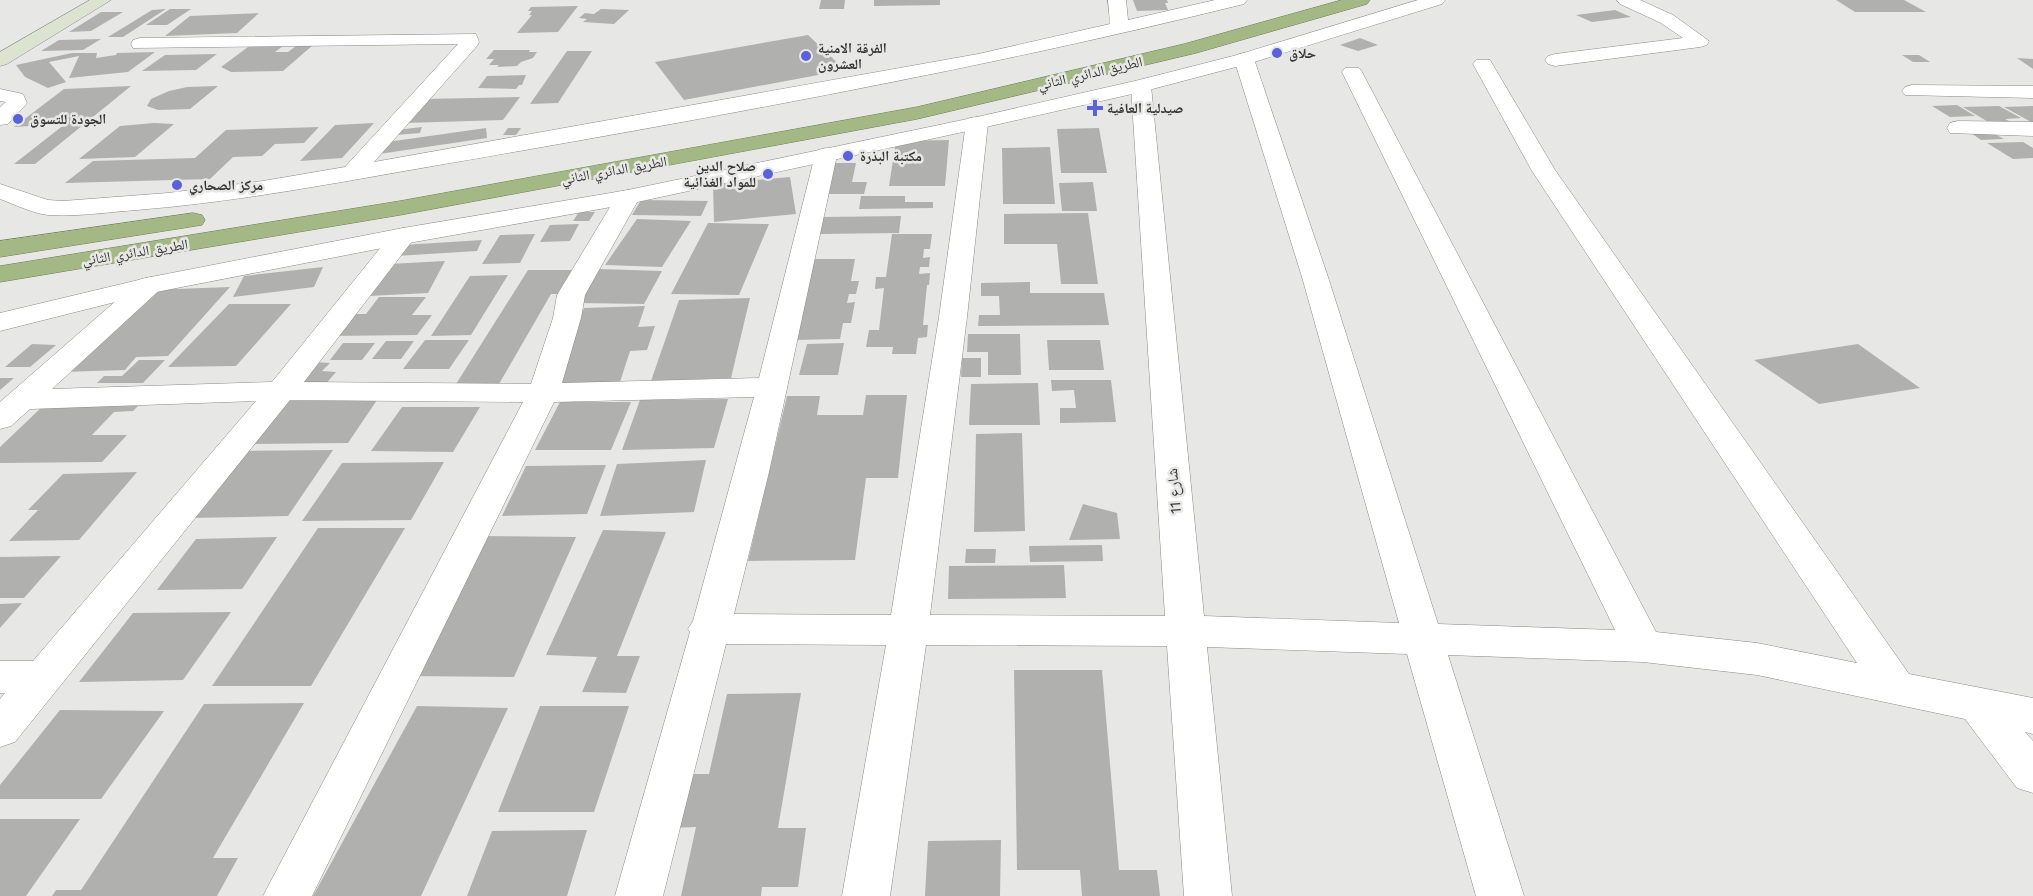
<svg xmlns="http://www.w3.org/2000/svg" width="2033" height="896" font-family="'Work Sans','Noto Naskh Arabic',sans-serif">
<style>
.building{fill:#b0b1af}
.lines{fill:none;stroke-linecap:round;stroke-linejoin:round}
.minor-casing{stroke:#898b88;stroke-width:1}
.tertiary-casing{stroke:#898b88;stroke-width:1}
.secondary-casing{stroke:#898b88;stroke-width:1}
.trunk-casing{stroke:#6e7e54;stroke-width:1}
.minor{fill:#fff;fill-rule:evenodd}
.tertiary{fill:#fff;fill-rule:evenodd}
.secondary{fill:#dce4d1;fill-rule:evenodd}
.trunk{fill:#a3b884;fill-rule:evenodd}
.poi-dot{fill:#5a61d9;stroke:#e7e8e5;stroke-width:2}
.labels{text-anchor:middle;stroke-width:5;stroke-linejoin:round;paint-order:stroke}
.far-poi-label{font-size:14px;font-weight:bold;fill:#353534;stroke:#e7e8e5;text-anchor:start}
.far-street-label{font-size:14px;fill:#353534;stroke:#e7e8e5}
.street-label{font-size:15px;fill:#353534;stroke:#e7e8e5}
</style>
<rect width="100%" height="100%" fill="#e7e8e5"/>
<g class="building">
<path d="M821,0h24l-1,9h-25z"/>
<path d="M874,0h66v5l-66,1z"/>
<path d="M1133,0h34l1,3h-3l3,7 -31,1z"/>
<path d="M1836,0h68l22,12h-71z"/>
<path d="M578,6l-20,26 -41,1 15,-18h-3l3,-4h-4l3,-4z"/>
<path d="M166,9l-43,28h-15l44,-27z"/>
<path d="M170,9h21l-24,16h-21z"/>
<path d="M601,9l28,1 -15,14 -31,-2 4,-3 -8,-1 6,-5 9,1z"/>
<path d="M1615,10l16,7 -39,5 -16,-7z"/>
<path d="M101,12h22l-32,19 -22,1z"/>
<path d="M259,13l-22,20 -72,3 25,-20z"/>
<path d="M808,35l37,35 -161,30 -29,-38z"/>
<path d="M1360,38l18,7 -20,6 -18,-6z"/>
<path d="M101,39l-18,11 -42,1 18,-11z"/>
<path d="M313,45l-30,26 -52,1 -10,-5 27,-20 35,-1 -8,6h13l8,-6z"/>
<path d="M494,50h36l-1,2h8l-4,6 -12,4 -4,4 -20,1 2,-2h-10l5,-6h-8z"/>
<path d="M567,51h25l-34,52 -28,1z"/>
<path d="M155,52l-27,20 -59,6 10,-22 -30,6 17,20 -18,6 -23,-11 -9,-12 56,-12h25l-1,5 20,-3 1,-2z"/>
<path d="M217,54l-21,16 -54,1 23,-16z"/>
<path d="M1902,55h17l11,7h-17z"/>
<path d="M2017,58l16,1v10z"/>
<path d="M526,75l-4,10h-3l-3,4 -38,-1 9,-12z"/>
<path d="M131,86l-96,78h-21l51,-40 -51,3 50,-38z"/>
<path d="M218,86l-28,23 -32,1 -11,-4 4,-7 18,-8 18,-4z"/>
<path d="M520,97l-17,23 -98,3 20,-24z"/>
<path d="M1957,105l18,11 -25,1 -18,-11z"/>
<path d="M1999,106l22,12 -16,1 6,3 -21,1 -27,-16z"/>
<path d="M2033,106v17l-29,-16z"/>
<path d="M154,123l20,1 -39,33 -56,2 41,-33z"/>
<path d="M374,123l-32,35 -42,3 35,-36z"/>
<path d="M319,127l-15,16 -29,1 -13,12 -29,1 -23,22 -145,4 28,-22 102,-3 31,-28z"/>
<path d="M422,127l-2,6 -24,2 1,-5z"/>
<path d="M486,128l1,10 -108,16 1,-11z"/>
<path d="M508,128h13l-5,7h-13z"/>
<path d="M1099,128l8,45h-46l-4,-44z"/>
<path d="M1971,133h22l11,6 -23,1z"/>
<path d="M949,140l-4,46h-56l7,-45z"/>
<path d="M2023,142l10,6v10l-20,1 -26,-16z"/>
<path d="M1050,147l5,57h-52l-1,-56z"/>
<path d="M828,163h28l-4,19h15l-3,12h-44z"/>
<path d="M790,177l6,37 -82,8 -1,-38z"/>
<path d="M1093,182l4,29h-35l-3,-28z"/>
<path d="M861,196h44v6h28v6l-74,1z"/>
<path d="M641,200l67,1 -7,15 -69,-1z"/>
<path d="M579,212h16l-6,9h-16z"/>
<path d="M1088,213l10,71h-37l-4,-40h-53v-30z"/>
<path d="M901,216l-2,17 -81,1 4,-17z"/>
<path d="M637,219l54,2 -29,46 -57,-2z"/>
<path d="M708,223l61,1 -30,71 -68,-1z"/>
<path d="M579,224l-9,17 -30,1 10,-17z"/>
<path d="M535,234l-15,29 -38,1 18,-29z"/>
<path d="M892,234h40l-2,15h-6l-1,9 7,-1 -1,10h-9l-1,7 11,-1 -1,12h-2l-4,40h5l-1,12 -9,1 -2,16h-24l1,-7h-27l3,-17h10l5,-42 -9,1 1,-12h10z"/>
<path d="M482,240l-5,11 -81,5 7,-11z"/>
<path d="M813,259h42l-4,22h8l-3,13h-7l-2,9 8,-1 -4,21h-8l-3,16 -46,1z"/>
<path d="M445,261l-17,32 -59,3 20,-32z"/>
<path d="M323,267l-9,20 -81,10 11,-21z"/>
<path d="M599,269l63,2 -18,33 -66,-1z"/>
<path d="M528,270h45l-13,24h-9l-52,90h-43z"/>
<path d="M508,275l-37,60 -40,1 39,-60z"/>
<path d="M1030,282v11h74l5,32 -131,1 1,-11h21l-1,-19h-18v-13z"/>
<path d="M230,287l-62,69 -32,1 -11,13 -64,2 87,-82z"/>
<path d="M379,297h47l-14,18h20l-15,20 -88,1 18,-22h19z"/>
<path d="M750,298l-19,80 -80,3 28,-81z"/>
<path d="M229,304h62l-55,62 -68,1z"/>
<path d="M645,306l-7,21 17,-1 -8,24 -17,1 -11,34 -67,3 32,-80z"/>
<path d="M968,334h52l1,41h-33v-23h-21z"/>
<path d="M425,340h44l-20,29h-46z"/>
<path d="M1047,340h53l4,30h-55z"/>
<path d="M386,341h28l-13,18h-29z"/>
<path d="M343,343h32l-13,17h-32z"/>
<path d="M844,343l-6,32h-39l8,-31z"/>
<path d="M32,344l24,1 -26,22h-25z"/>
<path d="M1858,344l62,44 -101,16 -65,-44z"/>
<path d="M962,358h19v19h-20z"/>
<path d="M139,360h26l-22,23h-46l7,-7h18z"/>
<path d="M313,362l17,1 -8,8 14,1 -12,14 -31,-1z"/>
<path d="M0,378h14l-14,12z"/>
<path d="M1051,380h60l5,42 -56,1v-15h16l-2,-18 -22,1z"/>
<path d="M1038,383l2,42h-71l2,-41z"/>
<path d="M866,395h41l-9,83h-32l-11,82 -107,1 39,-165h33l-3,19h46z"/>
<path d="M728,399l-14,49 -92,2 18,-50z"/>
<path d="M377,400l-29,43 -100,1 34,-43z"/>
<path d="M560,402h71l-20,48h-76z"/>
<path d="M138,406l-5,5 -19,1 -22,23h35l-25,27 -102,1v-16l42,-40z"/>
<path d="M402,407h78l-27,45 -82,-1z"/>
<path d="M1022,433l3,98 -51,1 2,-98z"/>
<path d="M333,450l-45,66 -98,2 52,-67z"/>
<path d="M706,460l-12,52 -94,4 17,-52z"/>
<path d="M444,462l-33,58 -109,1 40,-58z"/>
<path d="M606,465l-19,49 -85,2 24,-50z"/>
<path d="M137,472l-58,68 -70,1 29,-31h-10l35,-36z"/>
<path d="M1083,504l34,9 3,26 -51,1z"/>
<path d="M318,528h87l-94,158h-99z"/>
<path d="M603,530l63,2 -49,124h23l-14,37 -44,-1 15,-35 -51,-2z"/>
<path d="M481,536l95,1 -62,140 -108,-1z"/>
<path d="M277,537l-35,52 -85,1 39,-51z"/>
<path d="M1102,545l1,16 -73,1 -1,-16z"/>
<path d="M966,549h30l-1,14h-30z"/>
<path d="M61,556l-37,42h-24v-41z"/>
<path d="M1064,565l2,33 -118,1 1,-33z"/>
<path d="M22,603l-22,25v-24z"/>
<path d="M231,612l-48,68 -104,2 54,-69z"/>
<path d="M1014,670h88l17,200h38l3,26h-78l-2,-26h-63z"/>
<path d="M801,693l-23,135h28l-8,59h-36l-1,9h-80l15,-69 -26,1 14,-54h25l18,-80z"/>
<path d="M304,703l-91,155h25l-21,38h-165l4,-6h25l123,-186z"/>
<path d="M417,706l91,2 -87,188h-108z"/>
<path d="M540,706h89l-35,106h-96z"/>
<path d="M60,710l104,1 -63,88h-101v-14z"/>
<path d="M0,819h80l-54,77h-26z"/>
<path d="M587,830l-20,66h-100l25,-65z"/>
<path d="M1001,840l-1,56h-75l3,-55z"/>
</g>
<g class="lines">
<g class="minor-casing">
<g id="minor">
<path d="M1108,0h18l2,20 87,-20h32l-3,4c-266,66 -539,115 -811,162 -98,17 -196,36 -296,44 -29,2 -60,7 -89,5 -16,-2 -32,-10 -48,-16v-15l48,16 15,1 105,-8 95,-12 82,-14 113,-123 -325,4 -2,-4 2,-4 7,-2 336,-4 3,8 -2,4 -103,116 604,-108 132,-30z"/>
<path d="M1617,0h23l33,15 36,26 -2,4 -7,2 -145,19 -7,-2 -3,-4 3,-4 7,-2 128,-16 -22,-15 -41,-19z"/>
<path d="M1244,53l7,2 3,4 74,218 110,347 177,6 -273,-558 3,-4h14l3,4 294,560 101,11 100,20 -325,-492 -59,-107 3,-4h14l65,110 354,504 124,24v36l-8,-2 8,9v52l-16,-5 -52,-69 -208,-44 -114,-13 -195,-7 76,241h-48l-69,-242 -200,-7 25,249h-48l-17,-250 -241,-1 -36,251h-48l44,-251 -160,-1 -63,252h-48l75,-264 -2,-3 5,-8 61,-224 -200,5 -242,494h-49l260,-494 -233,-2 -275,342 -15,5v-48l5,-6h-5v-32h33l223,-260 -226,8 -19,17 -11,3v-27l141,-123 10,-2 10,2 4,6 -113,104 220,-7 122,-151 9,-3 9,3 4,5 -112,146 227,2 22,-66 4,-23 59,-98 3,-5 9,-2 9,2 3,5 -55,98 -4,23 -19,65 197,-5 56,-223 3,-5 8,-2 8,2 3,5 -68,317 -35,142 157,1 48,-298 27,-194 3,-5 8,-1 8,1 3,5 -21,194 -37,298 235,1 -34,-530 3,-4h14l3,4 53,530 195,7 -97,-346 -68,-218 3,-4z"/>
<path d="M1912,85l121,1v12l-128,-3 -3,-4 3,-4z"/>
<path d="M0,89l23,5 4,9 -19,21 -8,1v-18l6,-5 -6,-1z"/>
<path d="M1958,121l75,1v14l-83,-3 -3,-5 3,-5z"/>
</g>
</g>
<g class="tertiary-casing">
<path id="tertiary" d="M1418,0h27l-3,4 -191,59 -110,29 -164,37 -349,75 -225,40 -252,49 -151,38v-18l151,-36 252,-49 225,-38 349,-73 162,-37 98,-25z"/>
</g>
<g class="secondary-casing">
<path id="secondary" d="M90,0h21l-104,64 -7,2v-14z"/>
</g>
<g class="trunk-casing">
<g id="trunk">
<path d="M1342,0h28l-3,4 -171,49 -279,66 -517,96 -400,67v-16l400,-65 517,-94 267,-63z"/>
<path d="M193,213l9,2 3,5 -3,5 -202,32v-16z"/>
</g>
</g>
<use href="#minor" class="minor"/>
<use href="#tertiary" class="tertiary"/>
<use href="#secondary" class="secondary"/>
<use href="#trunk" class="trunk"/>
</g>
<g class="poi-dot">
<circle cx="1277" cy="53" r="6"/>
<circle cx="806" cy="56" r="6"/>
<path d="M1092 99h6v6h6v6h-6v6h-6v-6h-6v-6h6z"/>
<circle cx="18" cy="119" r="6"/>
<circle cx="848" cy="156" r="6"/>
<circle cx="768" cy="174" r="6"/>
<circle cx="177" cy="185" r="6"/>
</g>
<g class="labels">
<g class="far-poi-label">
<text x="818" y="53">الفرقة الامنية<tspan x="818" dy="16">العشرون</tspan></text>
<text x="1289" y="58">حلاق</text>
<text x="1107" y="113">صيدلية العافية</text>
<text x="30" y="124">الجودة للتسوق</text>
<text x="860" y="161">مكتبة البذرة</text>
<text x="756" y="171" text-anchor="end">صلاح الدين<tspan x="756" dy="16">للمواد الغذائية</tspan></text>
<text x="189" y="190">مركز الصحاري</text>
</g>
<g class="far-street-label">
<text transform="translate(1090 73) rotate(-13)" y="5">الطريق الدائري الثاني</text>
<text transform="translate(614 170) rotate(-10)" y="5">الطريق الدائري الثاني</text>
<text transform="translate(135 252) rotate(-9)" y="5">الطريق الدائري الثاني</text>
</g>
<g class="street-label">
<text transform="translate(1174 491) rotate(-95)" y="5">شارع 11</text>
</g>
</g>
</svg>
